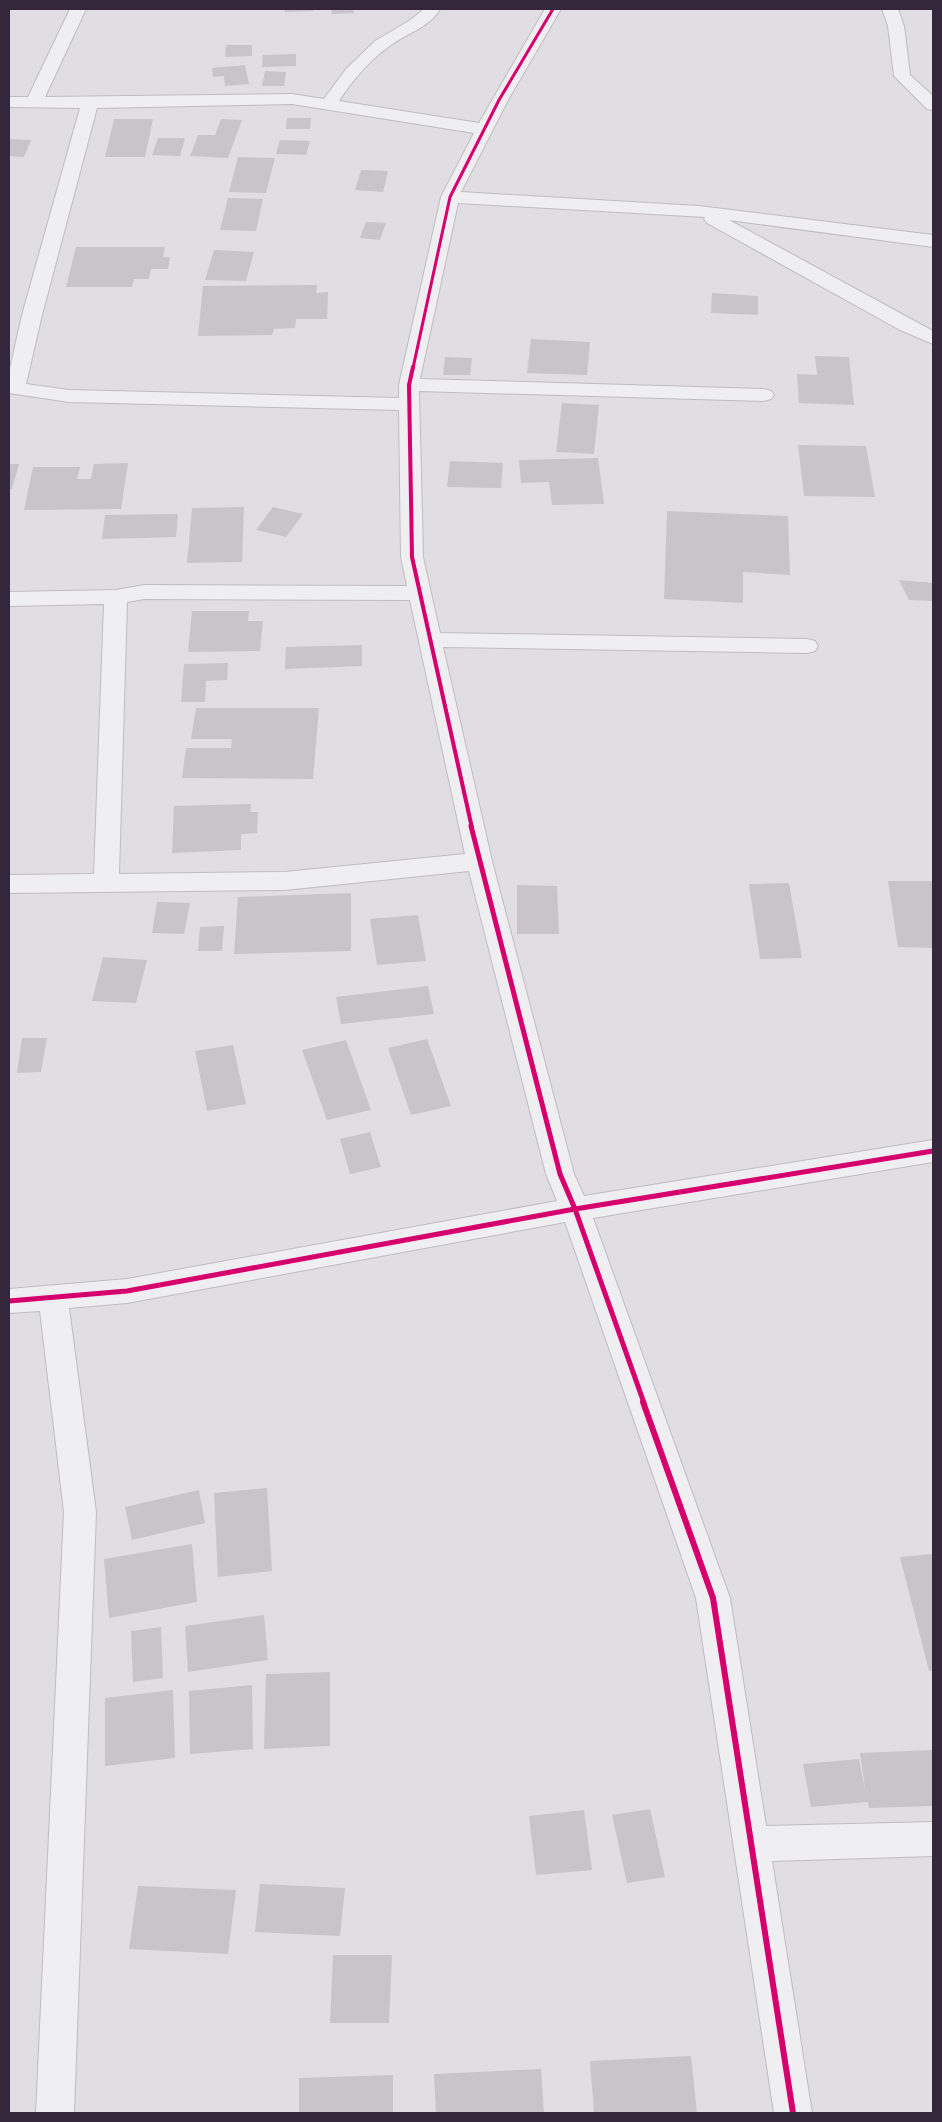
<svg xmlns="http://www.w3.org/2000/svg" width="942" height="2122" font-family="'PT Sans',sans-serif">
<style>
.building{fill:#c8c4ca}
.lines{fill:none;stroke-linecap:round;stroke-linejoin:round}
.minor-casing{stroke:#bfbcc1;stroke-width:2}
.minor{fill:#efeef0;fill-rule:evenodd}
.cycleway-far3-casing{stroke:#f0ebf3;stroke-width:5}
.cycleway-far2-casing{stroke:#f0ebf3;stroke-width:6}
.cycleway-far1-casing{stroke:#f0ebf3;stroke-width:8}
.cycleway-casing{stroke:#f0ebf3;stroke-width:9}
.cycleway-far3{stroke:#d6006c;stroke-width:3}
.cycleway-far2{stroke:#d6006c;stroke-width:4}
.cycleway-far1{stroke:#d6006c;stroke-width:5}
.cycleway{stroke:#d6006c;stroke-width:6}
</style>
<rect width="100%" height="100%" fill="#e1dee3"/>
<g class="building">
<path d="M285,9h28v2l-28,1z"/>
<path d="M331,9h22l1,4 -22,1z"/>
<path d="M226,45h26v11l-27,1z"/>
<path d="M296,54v12l-34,1 1,-12z"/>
<path d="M245,65l4,19 -24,2 -1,-10 -11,1 -1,-9z"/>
<path d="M265,71l21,1 -2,14h-22z"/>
<path d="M287,118h24l-1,11h-24z"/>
<path d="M114,119h39l-8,38h-40z"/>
<path d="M221,119l21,1 -14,38 -38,-2 8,-21h17z"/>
<path d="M158,138h27l-5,18 -28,-1z"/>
<path d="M9,139l22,1 -7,17 -15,-1z"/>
<path d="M280,140l30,1 -4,14 -30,-1z"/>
<path d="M238,157l37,1 -9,35 -37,-1z"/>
<path d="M361,170l27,1 -5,21 -28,-2z"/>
<path d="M228,198l35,1 -7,32 -36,-1z"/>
<path d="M366,222l20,1 -6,17 -20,-2z"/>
<path d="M76,247h89l-2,10h7l-2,12h-17l-2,10h-15l-2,8h-66z"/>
<path d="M214,250l40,2 -8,29 -41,-1z"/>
<path d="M317,285l-1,8 12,-1 -1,27h-31l-1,9 -21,1 -2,6 -74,1 5,-50z"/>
<path d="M712,293l46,3v19l-47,-2z"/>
<path d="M531,339l59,3 -3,33 -60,-2z"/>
<path d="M815,356l34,1 5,48 -55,-2 -2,-29 20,1z"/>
<path d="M445,357l27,1 -2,17h-27z"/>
<path d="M562,403l37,2 -5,49 -38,-2z"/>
<path d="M798,445l68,1 9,51 -71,-1z"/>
<path d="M598,458l6,46 -52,1 -3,-23 -28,1 -2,-23z"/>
<path d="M450,461l53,2 -2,25 -54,-1z"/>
<path d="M128,463l-7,46 -97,1 9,-43h47l-3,12h14l3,-15z"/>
<path d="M9,464h10l-7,25h-3z"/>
<path d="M244,507l-2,55 -55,1 5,-55z"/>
<path d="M273,507l30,7 -17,23 -30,-7z"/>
<path d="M667,511l121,5 2,59 -47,-3v31l-79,-4z"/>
<path d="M178,514l-2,23 -74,2 3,-24z"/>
<path d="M899,580l34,3v18l-24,-1z"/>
<path d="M192,611h57l-1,10h15l-3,30 -72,1z"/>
<path d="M362,645v21l-77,3 1,-22z"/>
<path d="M228,663l-1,17 -21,1 -1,21h-24l3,-38z"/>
<path d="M196,708h123l-6,71 -131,-1 4,-30h45l1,-9h-41z"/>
<path d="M251,804l-1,8h8l-1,21 -16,1v16l-69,3 2,-47z"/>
<path d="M888,881h45v67l-35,-1z"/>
<path d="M789,883l13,75 -42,1 -11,-75z"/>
<path d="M517,885l40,1 2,48h-42z"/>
<path d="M351,893v58l-117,3 4,-57z"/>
<path d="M157,902l33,1 -6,31 -32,-1z"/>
<path d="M418,915l8,46 -49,4 -7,-46z"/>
<path d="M224,926l-2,25h-24l2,-24z"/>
<path d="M103,957l44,3 -11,43 -44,-2z"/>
<path d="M428,986l6,28 -93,10 -5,-27z"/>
<path d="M22,1038h25l-6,34 -24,1z"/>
<path d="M427,1039l24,67 -40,9 -23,-67z"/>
<path d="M346,1040l25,70 -44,10 -25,-70z"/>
<path d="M233,1045l13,59 -39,7 -12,-60z"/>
<path d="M370,1132l11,35 -31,7 -10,-35z"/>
<path d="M267,1488l5,83 -54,6 -4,-84z"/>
<path d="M199,1490l6,33 -73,17 -7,-33z"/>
<path d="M192,1544l5,58 -88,16 -5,-59z"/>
<path d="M933,1554v117h-4l-29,-114z"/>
<path d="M264,1615l4,45 -80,12 -3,-46z"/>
<path d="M161,1627l2,51 -30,4 -2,-51z"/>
<path d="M330,1672v74l-66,3 2,-75z"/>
<path d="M252,1685l1,64 -63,5 -1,-63z"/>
<path d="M173,1690l2,68 -70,8v-68z"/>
<path d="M933,1750v56l-64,2 -1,-6 -57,5 -8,-43 56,-5 7,36 -6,-42z"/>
<path d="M650,1809l15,68 -38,6 -15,-68z"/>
<path d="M584,1810l8,60 -56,5 -7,-59z"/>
<path d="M260,1884l85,4 -5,48 -85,-4z"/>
<path d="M138,1886l98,4 -8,64 -99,-5z"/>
<path d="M333,1955h59l-3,68h-59z"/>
<path d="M691,2056l6,57h-103l-4,-52z"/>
<path d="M541,2069l3,44h-108l-2,-39z"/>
<path d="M393,2075v38h-94v-35z"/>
</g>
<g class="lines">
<g class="minor-casing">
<g id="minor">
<path d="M70,9h16l-41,88 247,-3 32,5 22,-30 29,-28 34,-20 15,-12h16c-11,19 -35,25 -52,38 -20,15 -36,34 -49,54l140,22 66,-114h16l-53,91 -47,92 238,14 234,29v12l-204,-27 204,111v13l-33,-14 -193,-107 -3,-4 1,-2 -247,-14 -38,176 344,10 7,2 3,4 -3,4 -7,2 -345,-10 4,166 17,76 367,6 8,2 3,5 -3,5 -8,2 -364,-6 49,214 82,313 10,22 349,-56v22l-340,56 137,380 36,228 167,-4v34l-161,5 40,252h-38l-78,-515 -131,-376 -438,81 -58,5 27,204 -22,601h-38l28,-601 -24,-201 -31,2v-24l118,-10 430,-78 -11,-27 -77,-303 -184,19 -276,3v-18l85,-1 10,-270 -95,2v-14l107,-2 28,-5 263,1 -6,-29 -2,-147 -330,-8 -60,-9v-20l13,-58 58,-207 -71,-1v-10h19zM292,104l182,29 -33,64 -42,188v13l-330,-8 -43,-6 16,-69 55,-207zM144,599l266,1 55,254 -180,18 -166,2 8,-272z"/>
<path d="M882,9h16l6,17 6,49 23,21v14l-6,-1 -33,-33 -6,-50z"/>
</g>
</g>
<use href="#minor" class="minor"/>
<g class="cycleway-far3-casing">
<path id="cycleway-far3" d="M413,368l37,-171 49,-97 54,-91"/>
</g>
<g class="cycleway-far2-casing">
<path id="cycleway-far2" d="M413,367l-4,18 3,172 60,271"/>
</g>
<g class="cycleway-far1-casing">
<g id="cycleway-far1">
<path d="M471,826l89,348 15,35 69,194"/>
<path d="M9,1301l118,-10 448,-82 358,-58"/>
</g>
</g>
<g class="cycleway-casing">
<path id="cycleway" d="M643,1402l70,196 80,515"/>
</g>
<use href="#cycleway-far3" class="cycleway-far3"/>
<use href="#cycleway-far2" class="cycleway-far2"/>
<use href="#cycleway-far1" class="cycleway-far1"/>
<use href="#cycleway" class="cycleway"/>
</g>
<rect width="942" height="2122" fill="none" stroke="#34273b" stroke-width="20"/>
</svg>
